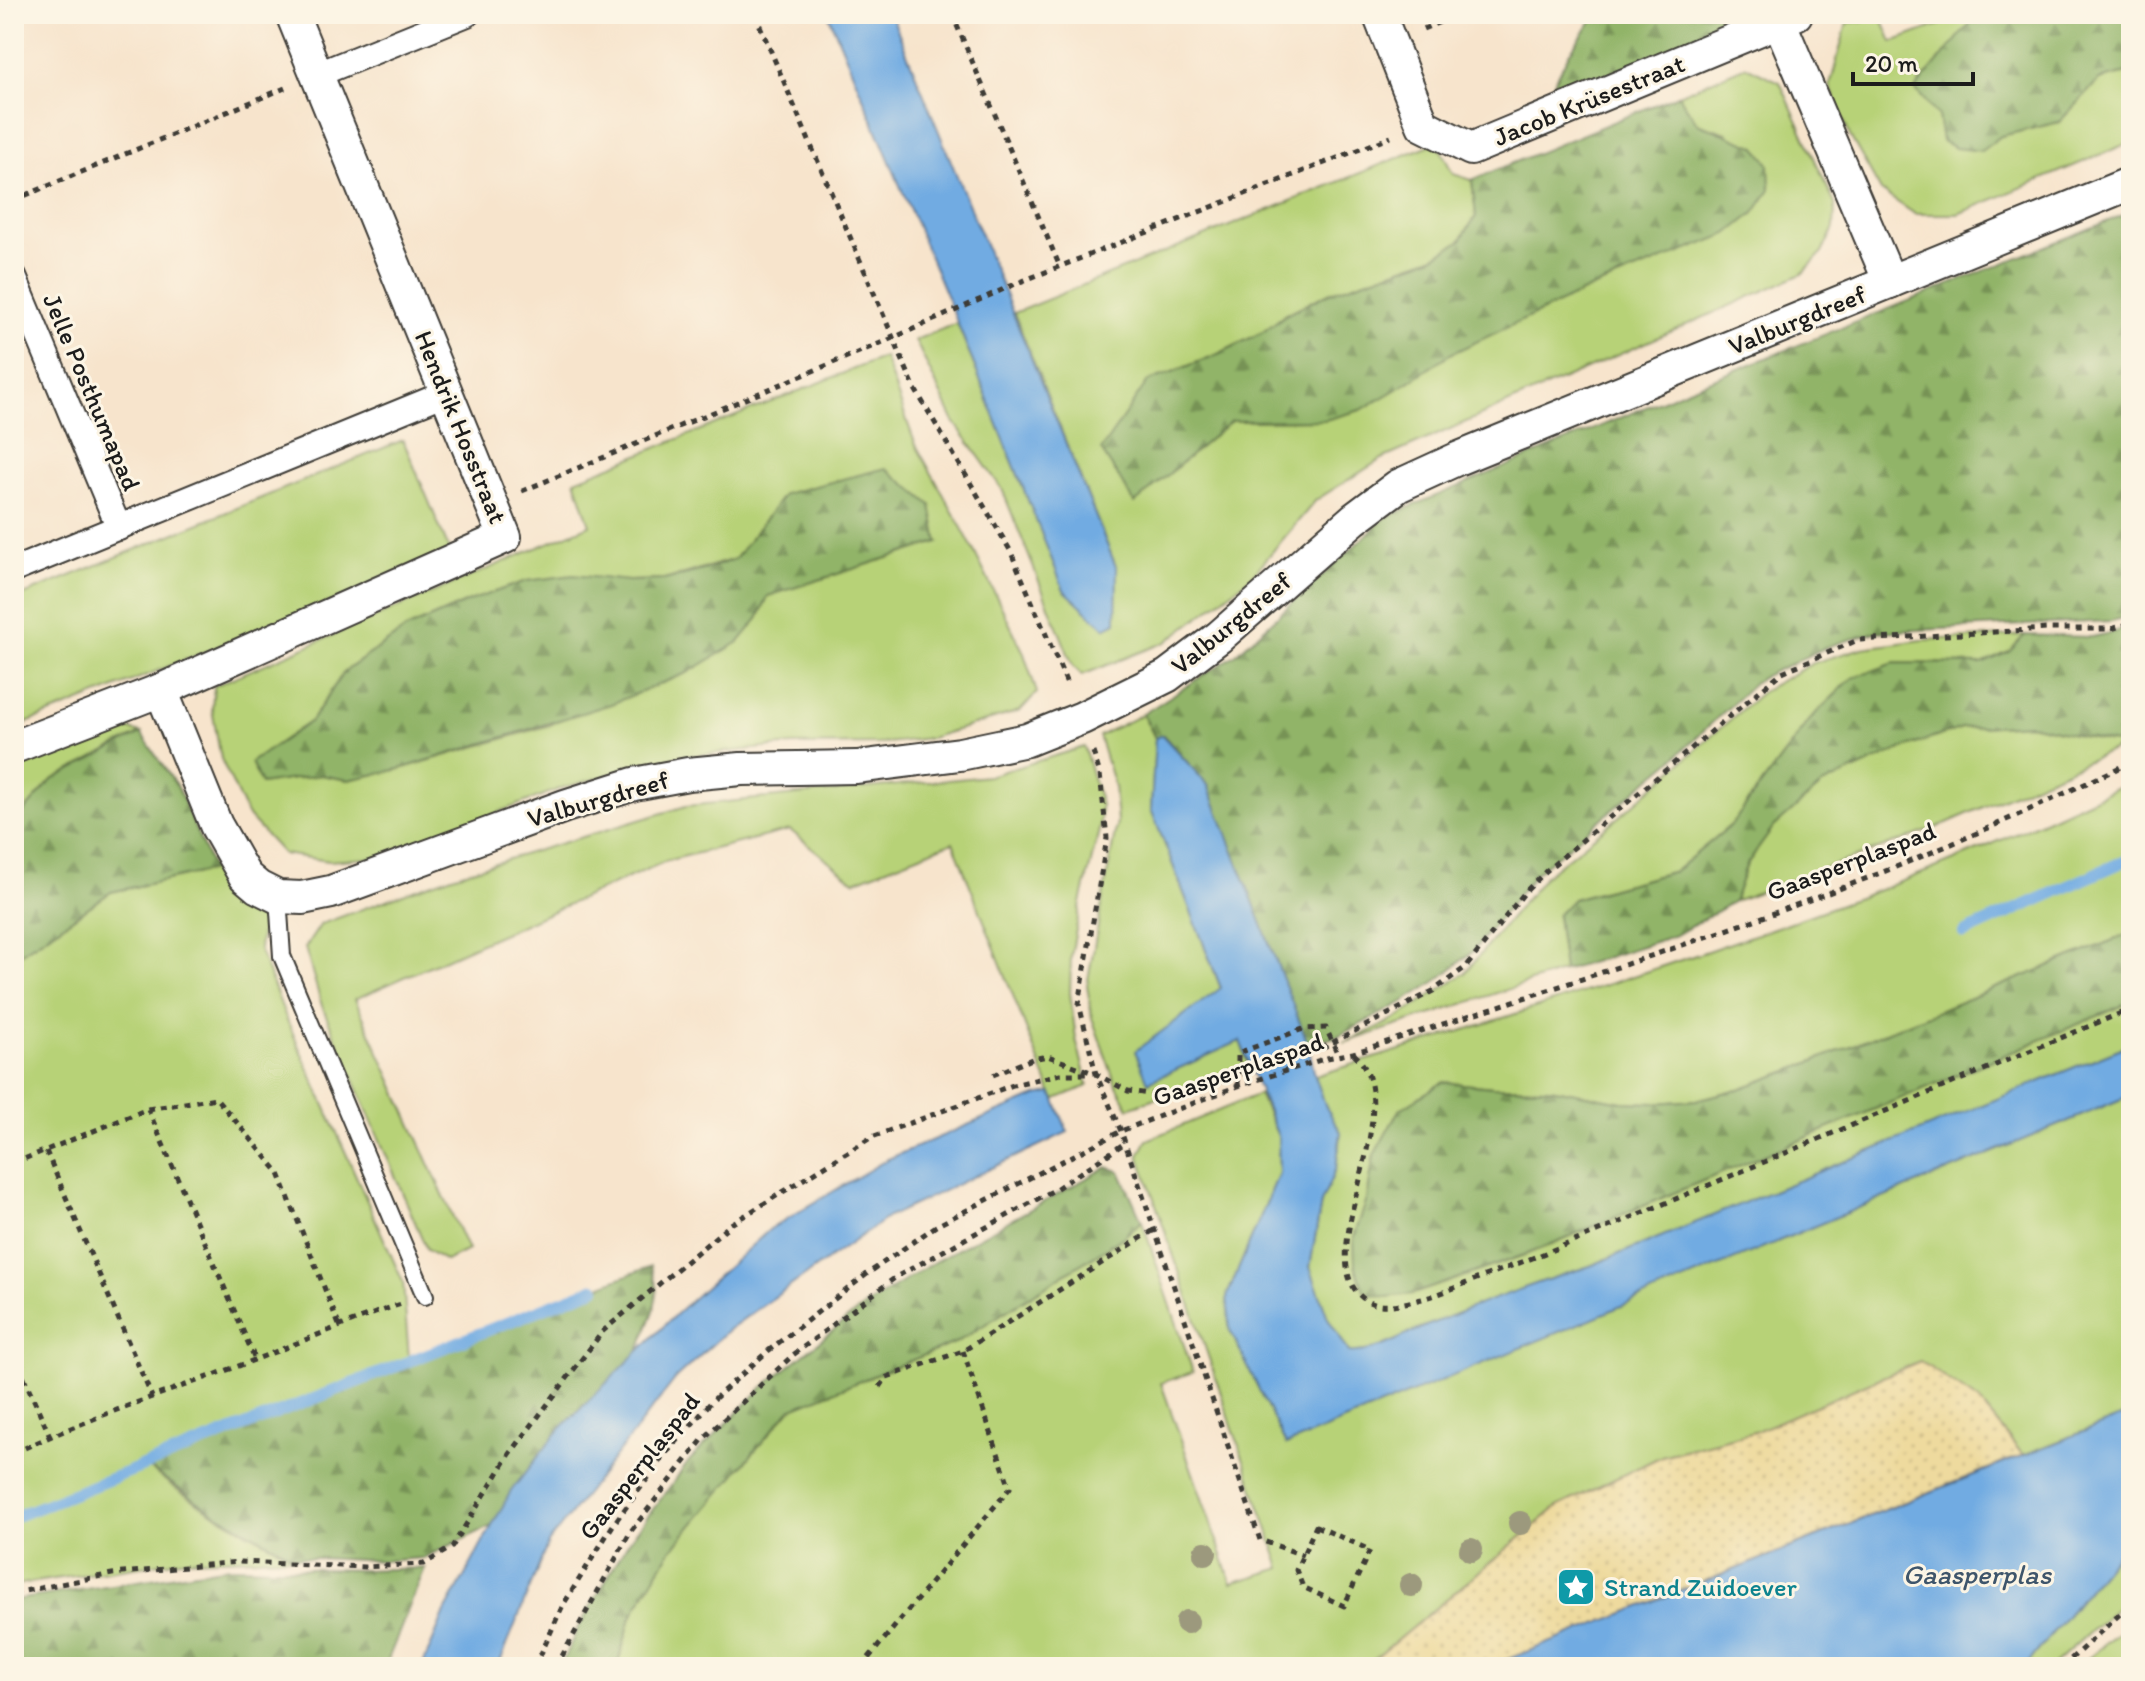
<svg xmlns="http://www.w3.org/2000/svg" width="2145" height="1681" font-family="Itim,sans-serif">
<style>
.grass{fill:#b7d277;stroke:#6a774a;stroke-width:2;fill-rule:evenodd}
.forest{fill:url(#forest-firs);stroke:#566842;stroke-width:2}
.sand{fill:url(#sand-dots);stroke:#857b5d;stroke-width:2}
.water{fill:#71abe2;stroke:#46647f;stroke-width:2}
.lines{fill:none;stroke-linecap:round;stroke-linejoin:round}
.stream{stroke:#71abe2;stroke-width:12}
.service-casing{stroke:#3d3a36;stroke-width:20}
.pedestrian-casing{stroke:#3d3a36;stroke-width:28}
.minor-casing{stroke:#3d3a36;stroke-width:36}
.path{stroke:#3d3a36;stroke-width:5;stroke-dasharray:6 6;stroke-linecap:butt}
.service{stroke:#fff;stroke-width:16}
.pedestrian{stroke:#fff;stroke-width:24}
.minor{stroke:#fff;stroke-width:32}
.tree{fill:#9c997d}
.labels{text-anchor:middle;stroke-width:6;stroke-linejoin:round;paint-order:stroke}
.street-label{font-size:26px;fill:#1c1c1c;stroke:#fcf5e5}
.culture-label{font-size:26px;fill:#0d838f;stroke:#fcf5e5;text-anchor:start}
.water-label{font-size:28px;font-style:italic;fill:#3e556b;stroke:#fcf5e5}
</style>
<defs>
<pattern id="forest-firs" width="22" height="20" patternUnits="userSpaceOnUse" patternTransform="scale(2)"><rect width="22" height="20" fill="#91b468"/><path d="M5 1l3.5 6h-7zM16 11l3.5 6h-7z" fill="#769255"/></pattern>
<pattern id="sand-dots" width="8" height="8" patternUnits="userSpaceOnUse" patternTransform="scale(2)"><rect width="8" height="8" fill="#eeda9e"/><path d="M2 2h.1M6 6h.1" fill="none" stroke="#ccba88" stroke-width="1.8" stroke-linecap="round"/></pattern>
</defs>
<rect width="100%" height="100%" fill="#fcf5e5"/>
<filter id="ink" filterUnits="userSpaceOnUse"><feTurbulence type="fractalNoise" baseFrequency=".0125" numOctaves="2"/><feDisplacementMap in="SourceGraphic" scale="16" xChannelSelector="R" yChannelSelector="G"/><feConvolveMatrix kernelMatrix="1 2 1 2 8 2 1 2 1" color-interpolation-filters="sRGB"/></filter>
<filter id="wash" filterUnits="userSpaceOnUse"><feTurbulence type="fractalNoise" baseFrequency=".006" numOctaves="4" result="noise"/><feDisplacementMap in="SourceGraphic" scale="32" xChannelSelector="R" yChannelSelector="G"/><feGaussianBlur stdDeviation="1.8" result="paint"/><feColorMatrix in="noise" values="0 0 0 0 0 0 0 0 0 0 0 0 0 0 0 0 0 1.4 0 .05"/><feComposite in="paint" operator="in"/></filter>
<g filter="url(#wash)">
<rect width="100%" height="100%" fill="#f7e4cc"/>
<g class="grass">
<path d="M1969,14h9l-3,3 6,133 20,-14 58,-14 40,-42 32,-8v70l-173,72h-43l-34,-23 -31,-55 -20,-50 17,-63 35,-5 10,24z"/>
<path d="M1746,66l34,16 55,122 -1,24 -12,25 -20,21 -420,185 -66,41 -65,77 -85,65 -84,33 -9,-9 -71,-177 -49,-69 -38,-80 42,-17 107,267 41,37 11,-5 1,-53 -103,-256 423,-171 16,32 19,6 4,36 -16,25 -27,16 -102,35 -46,22 -22,18 -47,23 -69,27 -12,120 96,-81 94,-1 82,-37 43,-29 66,-32 76,-34 136,-55 26,-20 -27,-80 -30,-10 -19,-28z"/>
<path d="M884,357l31,86 54,98 54,110 14,42 -17,18 -90,27 -52,6 -86,1 -123,13 -107,30 -181,69 -52,4 -46,-7 -36,-39 -26,-56 -9,-50 2,-23 376,-161 -15,-45zM785,494l153,48 -170,54 -10,23 -208,106 -150,44 -52,11 -27,-5 -60,9 -10,-22 60,-41 33,-49 62,-43 66,-29 157,-19 35,-1 71,-21z"/>
<path d="M403,440l48,114 -437,174v-129z"/>
<path d="M2025,635l-16,17 -27,12 -88,-1 -81,53 -82,109 -56,46 -102,28 -16,17 7,55 -220,72 50,-23 71,-47 80,-97 82,-66 137,-120 49,-27 49,-15 60,-8z"/>
<path d="M1143,714l12,24 -4,71 70,180 -73,93 92,-41 8,23 -119,44 -14,-26 -23,-64 -5,-33 30,-163 -3,-36 -15,-50z"/>
<path d="M2029,724l95,21 -193,85 -197,71 13,-37 26,-37 49,-42 79,-36 61,-21z"/>
<path d="M118,726l23,7 -89,47 -38,43v-57z"/>
<path d="M1084,747l17,58 -1,21 -20,81 -9,50 -1,36 6,46 12,47 -34,14 -101,-258 -99,39 -64,-51 -124,31 -311,138 113,251 -22,11 -19,-11 -105,-244 -17,-58 16,-24 131,-48 234,-70 302,-30z"/>
<path d="M2131,781v152l-334,135 -58,21 -43,11 -41,3 -33,-1 -72,-14 -57,-1 -50,-5 -69,73 -7,45 -13,37 59,57 117,-41 601,-251v42l-541,222c-54,17 -107,36 -159,58 -27,10 -52,30 -82,28l-21,-34 -18,-51 11,-64 15,-35 5,-36 -15,-24 -11,-32c188,-57 375,-116 559,-184 88,-33 173,-72 257,-111z"/>
<path d="M213,870l49,49 -3,30 28,71 116,262 6,77 -266,104c44,38 99,67 151,94l-113,3 -167,25v-627l97,-66z"/>
<path d="M1259,1094l19,42 1,37 -52,123 3,34 56,115 845,-350v318l-108,42 -44,-54 -225,31 -92,24 -105,51 -192,160h-748l14,-50 40,-67 119,-141 167,-67 165,-104 20,-17 51,151 -32,11 71,200 49,-15 -142,-413 8,-15z"/>
<path d="M2131,1536v59l-80,72h-26z"/>
<path d="M2131,1622v43l-2,2h-51z"/>
</g>
<g class="forest">
<path d="M1597,14h161l-216,91 28,-53z"/>
<path d="M1978,14h153v58l-32,8 -40,42 -58,14 -20,15 -26,-3 -13,-7 -4,-25 -23,-27z"/>
<path d="M1678,95l19,28 58,23 14,17 1,27 -16,23 -26,21 -136,54 -142,66 -43,29 -46,27 -36,10 -94,1 -96,82 -34,-53 46,-68 69,-27 47,-23 22,-17 46,-23 102,-35 27,-16 16,-25 -4,-36z"/>
<path d="M2131,212v403l-19,6 -236,11 -47,14 -69,32 -92,86 -132,109 -63,78 -35,29 -38,24 -64,33 -28,7 -100,-259 -45,-50 -8,3 -12,-24 92,-59 151,-138 305,-129z"/>
<path d="M886,468l45,37 7,37 -170,54 -10,23 -19,23 -52,31 -76,31 -211,65 -52,11 -27,-5 -60,9 -10,-22 60,-41 33,-49 62,-43 66,-29 54,-19 47,-6 56,6 35,-1 43,-11 28,-10 49,-65z"/>
<path d="M2131,628v113l-7,4 -95,-21 -67,4 -61,21 -79,36 -48,42 -27,37 -13,37 -58,34 -112,36 -7,-56 16,-16 102,-28 56,-46 82,-109 39,-38 42,-15 88,1 27,-12 16,-17 67,2z"/>
<path d="M141,733l37,55 35,82 -102,22 -97,66v-135l38,-43z"/>
<path d="M2131,933v69l-601,251 -117,41 -26,3 -22,-4 -10,-28 -1,-28 13,-37 7,-45 25,-45 44,-28 50,5 57,1 72,14 33,1 41,-3 43,-11 58,-21z"/>
<path d="M1107,1167l13,4 22,50 -20,17 -165,104 -167,67 -119,141 -40,67 -14,50h-57l17,-37 50,-86 63,-84 73,-73 93,-75 78,-50z"/>
<path d="M651,1266l6,22 -3,23 -16,41 -142,172 -73,34 -39,3 -90,-4 -78,-43 -74,-51z"/>
<path d="M229,1567l134,3 62,-2 -40,99h-371v-67z"/>
</g>
<path class="sand" d="M1920,1361l59,40 44,54 -535,212h-123l192,-160 105,-51 92,-24z"/>
<g class="water">
<path d="M828,14h63l226,555 -1,53 -11,6 -41,-38 -111,-278z"/>
<path d="M1162,735l46,50 100,259 7,32 11,31 15,25 -5,36 -15,35 -11,64 18,51 21,34c30,2 55,-18 82,-28 52,-22 105,-41 159,-58l541,-222v51l-845,350 -56,-115 -3,-34 52,-123 -1,-37 -38,-95 -92,41 -13,-31 86,-63 -70,-179 4,-71z"/>
<path d="M1052,1093l16,39 -180,85 -160,113 -52,48 -128,165 -50,124h-76l23,-55 66,-121 50,-63 116,-115 93,-84 118,-70 148,-63z"/>
<path d="M2131,1413v123l-106,131h-537z"/>
</g>
<g class="lines">
<g class="stream">
<path d="M1964,933l167,-75"/>
<path d="M14,1517l581,-229"/>
</g>
</g>
</g>
<g filter="url(#ink)">
<g class="lines">
<g class="service-casing">
<path id="service" d="M278,897l4,59 143,340"/>
</g>
<g class="pedestrian-casing">
<g id="pedestrian">
<path d="M316,75l151,-61"/>
<path d="M14,277l105,251"/>
<path d="M14,570l432,-177"/>
</g>
</g>
<g class="minor-casing">
<g id="minor">
<path d="M1379,14l44,111 48,24 325,-135"/>
<path d="M1779,21l111,261"/>
<path d="M161,690l55,135 29,51 13,11 20,10 24,1 29,-6 234,-86 69,-22 54,-10 53,-5 116,-2 103,-13 67,-14 55,-22 85,-42 52,-39 135,-118 44,-33 59,-27 674,-276"/>
<path d="M14,747l147,-57 344,-153 -213,-523"/>
</g>
</g>
<g class="path">
<path d="M755,14l160,375 95,161 58,136"/>
<path d="M952,14l108,253"/>
<path d="M1423,29l36,-15"/>
<path d="M14,200l271,-112"/>
<path d="M522,491l371,-153 127,-56 371,-145"/>
<path d="M1093,752l7,22 7,64 -28,166 17,70 25,57 139,409 43,15"/>
<path d="M1354,1054c60,54 -48,202 10,245 16,12 40,4 58,0 23,-6 45,-17 68,-25 66,-24 130,-52 195,-79 149,-62 297,-125 446,-186"/>
<path d="M993,1075l39,-16 16,-3 48,18 32,17 44,6 150,-49 111,-57 33,-24 59,-75 21,-21 236,-199 76,-32 189,-11h64l20,-6"/>
<path d="M1238,1086v-33l65,-24 23,-1 12,27"/>
<path d="M148,1109l68,-11 62,73 61,154"/>
<path d="M46,1151l106,246"/>
<path d="M14,1163l134,-54 107,250"/>
<path d="M14,1355l36,81"/>
<path d="M880,1387l7,-10 76,-26 191,-121"/>
<path d="M14,1453c72,-34 147,-59 222,-86 55,-21 109,-44 165,-63"/>
<path d="M1316,1526l54,24 -26,56 -41,-19 -7,-17z"/>
<path d="M14,1593l98,-19 126,-12 126,5 60,-3 28,-17 58,-93 93,-123 128,-107 141,-87 141,-52 47,-11h31"/>
<path d="M535,1667l28,-62 52,-83 51,-68 47,-54 55,-49 99,-77 69,-48 185,-95 117,-45 89,-28 26,-5c173,-56 347,-110 517,-176 89,-34 175,-74 261,-115"/>
<path d="M556,1667l75,-136 72,-92 90,-84 103,-78 158,-87 71,-47"/>
<path d="M861,1667l149,-179 -47,-137"/>
<path d="M2062,1667l69,-63"/>
</g>
<use href="#service" class="service"/>
<use href="#pedestrian" class="pedestrian"/>
<use href="#minor" class="minor"/>
</g>
<g class="tree">
<circle cx="1520" cy="1523" r="12"/>
<circle cx="1471" cy="1550" r="12"/>
<circle cx="1205" cy="1553" r="12"/>
<circle cx="1411" cy="1585" r="12"/>
<circle cx="1187" cy="1622" r="12"/>
</g>
</g>
<defs>
<g id="sight-square" transform="scale(2)"><rect x="-9" y="-9" width="18" height="18" rx="4" fill="#0f9aa8" stroke="#fcf5e5"/><path d="M0-6L1.8-2.2L6-1.7L2.9 1.2L3.7 5.4L0 3.3L-3.7 5.4L-2.9 1.2L-6-1.7L-1.8-2.2Z" fill="#fff"/></g>
</defs>
<g fill-rule="evenodd">
<use href="#sight-square" x="1576" y="1587"/>
</g>
<g class="labels">
<g class="street-label">
<text transform="translate(1589 100) rotate(-22)" y="9">Jacob Krüsestraat</text>
<text transform="translate(1797 320) rotate(-22)" y="9">Valburgdreef</text>
<text transform="translate(92 392) rotate(67)" y="9">Jelle Posthumapad</text>
<text transform="translate(461 427) rotate(68)" y="9">Hendrik Hosstraat</text>
<text transform="translate(1231 623) rotate(-39)" y="9">Valburgdreef</text>
<text transform="translate(598 799) rotate(-16)" y="9">Valburgdreef</text>
<text transform="translate(1851 861) rotate(-21)" y="9">Gaasperplaspad</text>
<text transform="translate(1238 1069) rotate(-19)" y="9">Gaasperplaspad</text>
<text transform="translate(639 1466) rotate(-52)" y="9">Gaasperplaspad</text>
</g>
<g class="culture-label">
<text x="1604" y="1596">Strand Zuidoever</text>
</g>
<g class="water-label">
<text x="1977" y="1584">Gaasperplas</text>
</g>
</g>
<rect width="2145" height="1681" fill="none" stroke="#fcf5e5" stroke-width="48"/>
<path d="M1853 72v12h120v-12" fill="none" stroke="#1c1c1c" stroke-width="4"/>
<text x="1865" y="72" font-size="24" fill="#1c1c1c" stroke="#fcf5e5" stroke-width="6" paint-order="stroke">20 m</text>
</svg>
